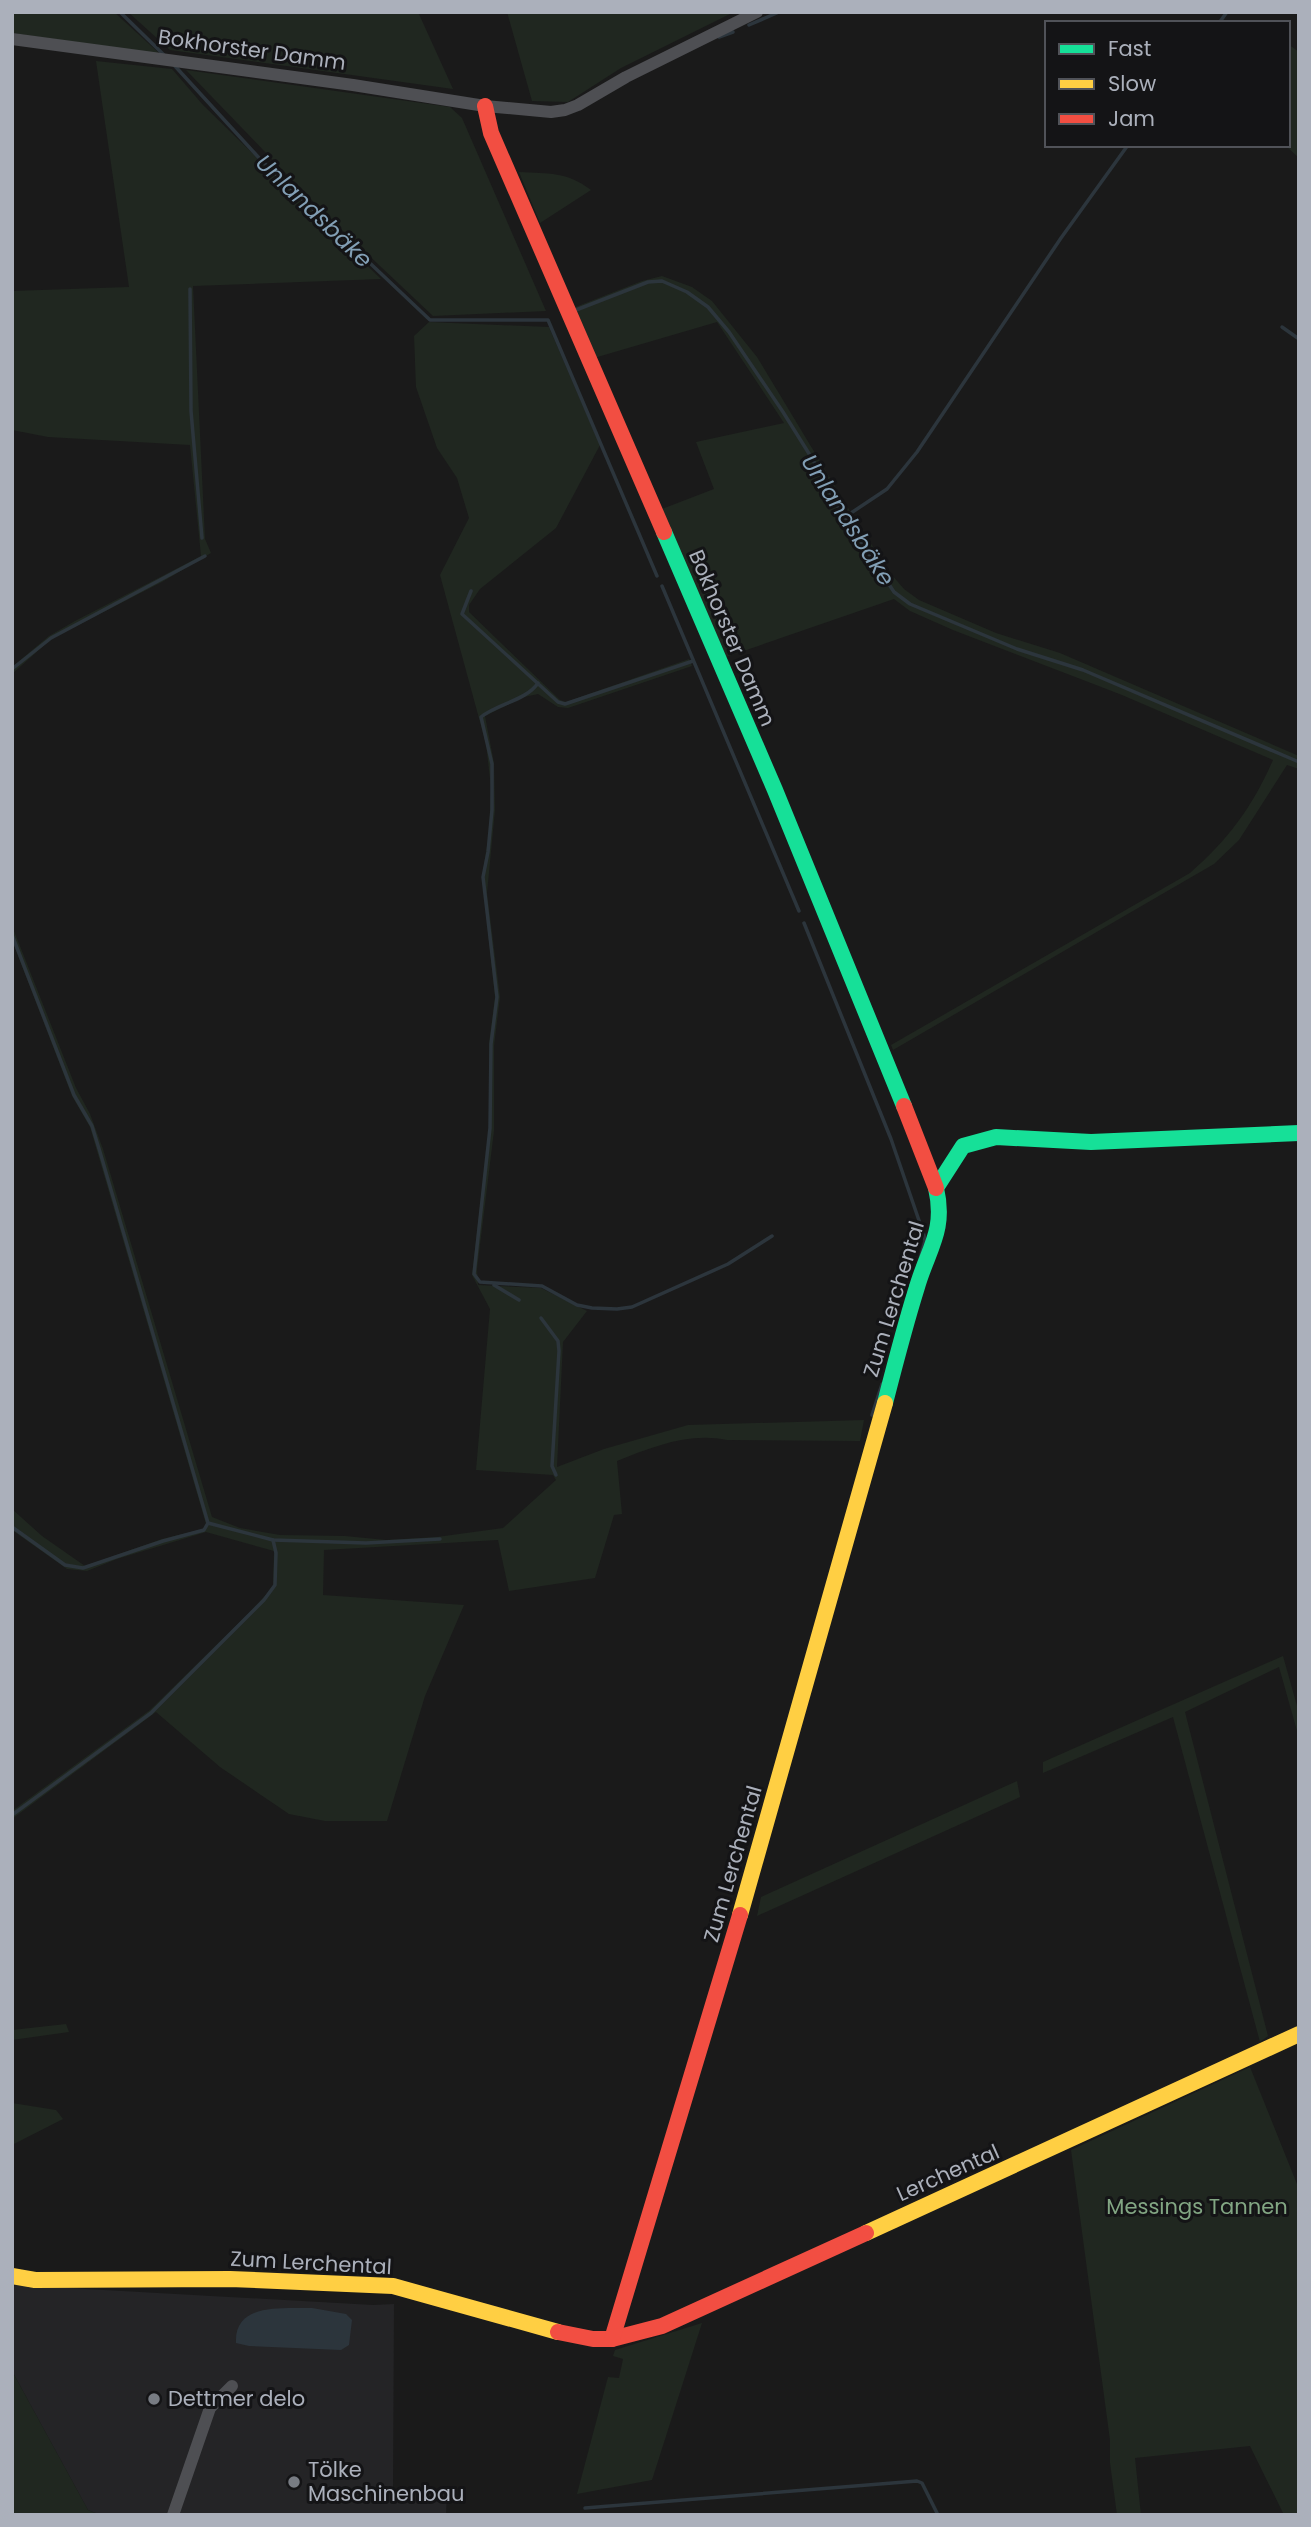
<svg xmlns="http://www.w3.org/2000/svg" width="1311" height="2527" font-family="Poppins,sans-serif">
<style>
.built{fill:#242426}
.green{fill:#202720}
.water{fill:#2c353c}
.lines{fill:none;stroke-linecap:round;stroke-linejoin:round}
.stream{stroke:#2c353c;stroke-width:3.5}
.street{stroke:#4e4f53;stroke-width:12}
.fast{stroke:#16e098;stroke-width:16}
.slow{stroke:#ffcf43;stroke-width:16}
.jam{stroke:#f24e42;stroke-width:16}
.poi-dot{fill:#787c83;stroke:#141416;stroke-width:2.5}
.labels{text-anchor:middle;stroke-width:6;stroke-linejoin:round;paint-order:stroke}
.street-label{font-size:21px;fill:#abb0bb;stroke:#141416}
.park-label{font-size:21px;fill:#82a683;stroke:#141416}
.poi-label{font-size:21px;fill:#abb0bb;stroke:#141416;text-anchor:start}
.water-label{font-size:23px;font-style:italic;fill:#829fb5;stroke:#141416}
</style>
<rect width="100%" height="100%" fill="#1a1a1a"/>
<path class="built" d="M15,2285l358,20 21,-1 -1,185 54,2 -1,24h-346l-12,-5 -76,-139v-82z"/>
<g class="green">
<path d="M12,12h102l46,42 -148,-21z"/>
<path d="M128,12h290l35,77 -283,-39z"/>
<path d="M507,12h227l-113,56 -53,34 -36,-1z"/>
<path d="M1288,44l11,8v106l-14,-13h3z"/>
<path d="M96,61l76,8 31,36 178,174 -188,7 12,253 6,14 -49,29 -111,57 -39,35v-7l37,-31 26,-15 126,-65 -11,-111 -142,-8 -36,-7v-139l117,-4z"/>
<path d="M186,70l264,37 12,11 84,193 -113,5 -107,-101z"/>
<path d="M519,172c30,2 47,-1 72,18l-51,33z"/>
<path d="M662,276l30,11 20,14 45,56 99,164 35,53 13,15 15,11 77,33 64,20 239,103v13l-12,-4 -48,75 -25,24 -321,186 -2,-5 299,-172c38,-33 63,-67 83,-113l-151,-65 -169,-65 -43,-19 -16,-12 -168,58 -64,-148 52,-20 -18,-47 88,-19 -67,-101 -123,36 -21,-50 69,-27z"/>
<path d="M429,322l120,5 51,118 -44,83 -76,61 -11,16v7l91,88 6,2 123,-43 3,7 -124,42 -10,-1 -20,-13 -14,3 -39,19 9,47 1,47 -8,83 13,104 -6,49v85l-17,138 1,16 63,3 46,23 -24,31 -6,125 47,-18 84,-24 176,-5 -4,21 -133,-1c-38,-8 -75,7 -110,21l5,53 -8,1 -19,63 -86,13 -11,-51 -174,10 -1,45 141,10 -39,91 -38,125h-62l-36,-7 -69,-47 -64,-55 -144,107v-8l138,-101 96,-94 27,-29 1,-36 -68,-19 -89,27 -30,12 -20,-2 -55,-39v-21l30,27 43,30 77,-27 41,-10 3,-5 -116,-397 -18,-31 -60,-156v-14l64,162 14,26 13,35 109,368 28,11 40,7 65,1 41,4 51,-3 66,-9 53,-48 -3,-5 -77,-5 14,-161 -18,-34 17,-147v-85l6,-46 -13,-120 7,-44 2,-46 -5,-43 -46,-169 29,-57 -12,-40 -20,-30 -21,-61 -2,-51z"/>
<path d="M1283,1656l16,57v25l-20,-71 -94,45 83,324 -8,6 -87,-325 -130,56v-11z"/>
<path d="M1017,1781l3,16 -263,119 4,-19z"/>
<path d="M66,2024l3,8 -57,8v-10z"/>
<path d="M1250,2067l49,122v326h-15l-34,-69 -115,12 6,57h-24l-7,-52v-23l-39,-290z"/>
<path d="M12,2103l44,7 7,9 -51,26z"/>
<path d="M702,2323l-50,157 -75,14 31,-117 11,1 4,-19 -10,-3 2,-6z"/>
<path d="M12,2371l76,139 12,5h-88z"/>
</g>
<path class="water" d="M312,2308l34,6 6,6 -3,25 -8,5 -92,-4 -13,-3c-2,-41 47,-34 76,-35z"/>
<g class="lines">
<g class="stream">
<path d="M120,12l44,43"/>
<path d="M1219,23l8,-11"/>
<path d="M749,25l30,-13"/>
<path d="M719,37l14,-5"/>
<path d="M174,65l86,94 170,161h118l109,256"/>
<path d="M190,289l1,122 11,127"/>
<path d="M576,310l72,-28 14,-1 25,11 21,15 21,25 54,80 30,48 24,45 57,87 16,12 107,45 66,21 216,92"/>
<path d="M1282,327l17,12"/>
<path d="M845,517l42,-28 30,-37 144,-214 67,-93"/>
<path d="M662,586l137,325"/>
<path d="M471,591l-9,23 96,88 7,2 128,-43"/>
<path d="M12,669l39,-31 154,-82"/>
<path d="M538,683c-11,17 -41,21 -57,34l11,47v46l-4,42 -5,25 14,120 -6,47 -1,84 -16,146 6,8 62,4 35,19 15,3 25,1 15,-2 96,-43 44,-28"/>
<path d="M804,923l87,216 33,96 1,6 -7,25"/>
<path d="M12,935l62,160 18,31 8,26 108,371 65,17 93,3 74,-4"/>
<path d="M494,1285l25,15"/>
<path d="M541,1318l17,23 1,10 -7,115 4,9"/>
<path d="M872,1415l10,-31"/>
<path d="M12,1527l53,38 18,3 80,-27 41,-11 4,-7"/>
<path d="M12,1815l139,-102 113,-113 11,-15 1,-32 -3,-13"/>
<path d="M585,2508l332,-27 5,2 16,32"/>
</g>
<g class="street">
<path d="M12,39l341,46 132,21 66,6 14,-2 13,-5 48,-28 131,-65"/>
<path d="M173,2515l37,-107 22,-22"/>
</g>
<g class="fast">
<path d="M664,532l111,258 129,316"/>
<path d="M885,1403c10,-39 20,-78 32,-116 11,-38 29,-56 19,-99l27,-42 33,-9 95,5 208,-9"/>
</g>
<g class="slow">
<path d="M740,1915l145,-512"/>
<path d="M866,2233l433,-199"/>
<path d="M12,2276l23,4 195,-1 163,7 165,46"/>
</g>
<g class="jam">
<path d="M485,106l6,27 173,399"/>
<path d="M904,1106l32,82"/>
<path d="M558,2332l35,7h19l50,-13 204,-93"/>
<path d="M612,2339l128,-424"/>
</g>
</g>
<g class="poi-dot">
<circle cx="154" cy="2399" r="7"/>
<circle cx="294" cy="2482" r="7"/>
</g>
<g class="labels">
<g class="street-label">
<text transform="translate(252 50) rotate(8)" y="7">Bokhorster Damm</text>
<text transform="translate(732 638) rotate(67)" y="7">Bokhorster Damm</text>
<text transform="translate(894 1299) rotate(-73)" y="7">Zum Lerchental</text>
<text transform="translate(733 1864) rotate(-74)" y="7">Zum Lerchental</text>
<text transform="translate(948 2173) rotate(-24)" y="7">Lerchental</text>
<text transform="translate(311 2263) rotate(3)" y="7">Zum Lerchental</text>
</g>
<g class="park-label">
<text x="1197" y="2214">Messings Tannen</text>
</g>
<g class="poi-label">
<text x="168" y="2406">Dettmer delo</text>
<text x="308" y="2477">Tölke<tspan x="308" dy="24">Maschinenbau</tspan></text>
</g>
<g class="water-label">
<text transform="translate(314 211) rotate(44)" y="8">Unlandsbäke</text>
<text transform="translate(848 520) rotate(57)" y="8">Unlandsbäke</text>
</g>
</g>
<rect width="1311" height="2527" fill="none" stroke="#abb0bb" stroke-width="28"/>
<rect x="1045" y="21" width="245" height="126" fill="#141416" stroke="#505258" stroke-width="2"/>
<rect x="1059" y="44" width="35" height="10" fill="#16e098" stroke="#505258" stroke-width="2"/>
<text x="1108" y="56" font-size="21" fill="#abb0bb">Fast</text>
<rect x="1059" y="79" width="35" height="10" fill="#ffcf43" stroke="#505258" stroke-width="2"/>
<text x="1108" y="91" font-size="21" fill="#abb0bb">Slow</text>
<rect x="1059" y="114" width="35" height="10" fill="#f24e42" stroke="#505258" stroke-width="2"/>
<text x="1108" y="126" font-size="21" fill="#abb0bb">Jam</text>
</svg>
